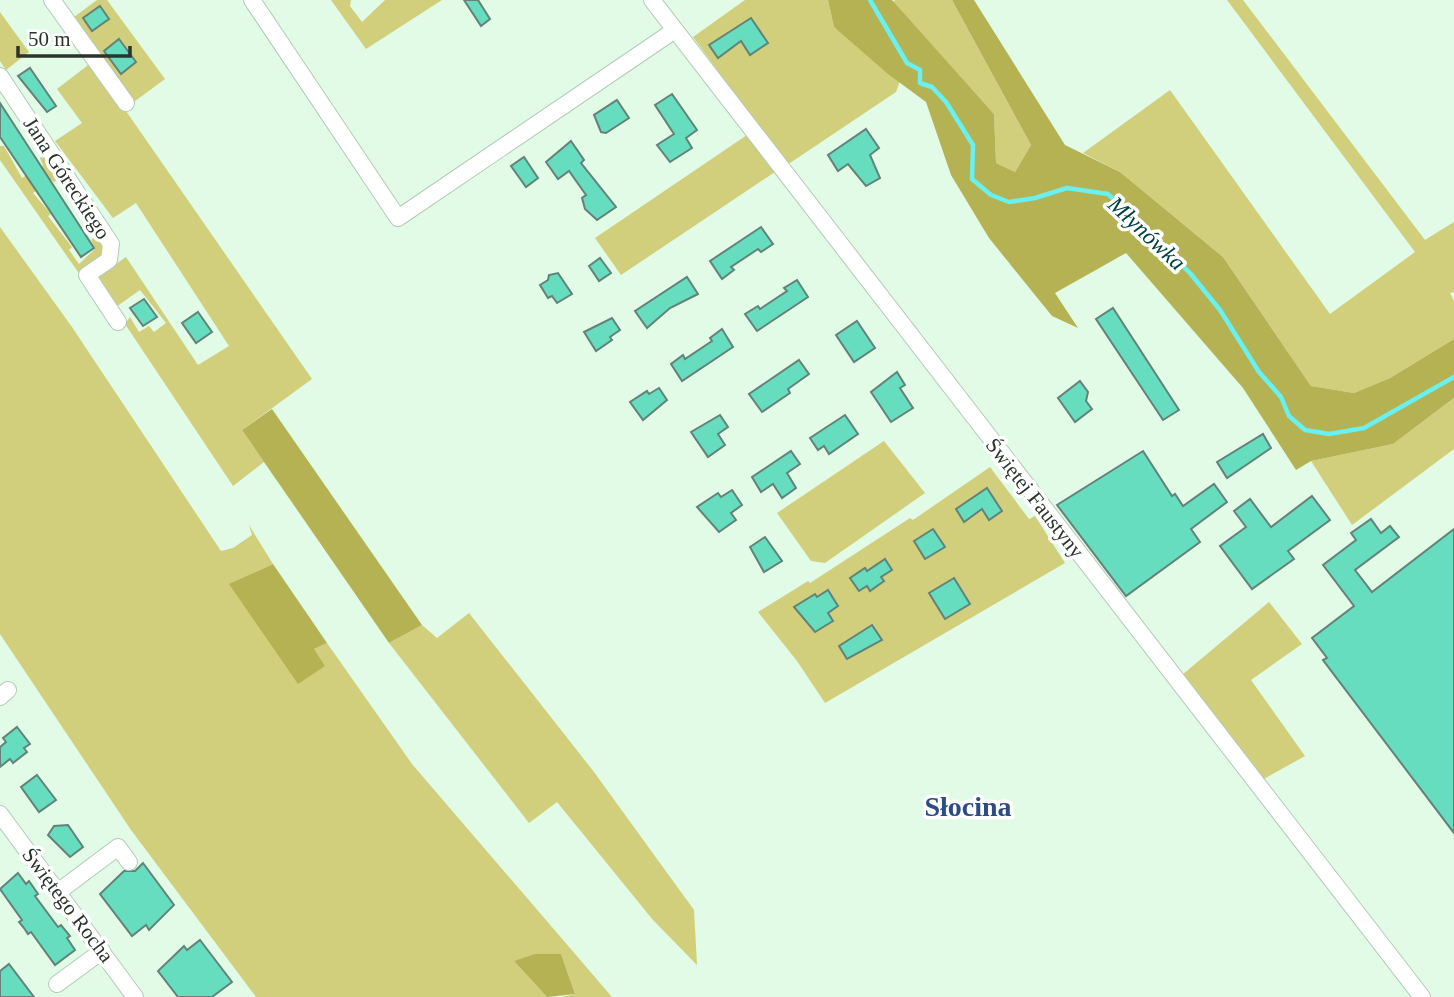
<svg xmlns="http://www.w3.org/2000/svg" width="1454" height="997" font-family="Georgia,serif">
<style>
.green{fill:#d1cf7c}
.forest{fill:#b5b253}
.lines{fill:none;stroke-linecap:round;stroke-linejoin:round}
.stream{stroke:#69f0f0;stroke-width:4.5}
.building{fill:#66ddbe;stroke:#638278;stroke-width:2}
.minor-casing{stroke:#b2cbb7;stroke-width:18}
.minor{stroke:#fff;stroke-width:16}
.labels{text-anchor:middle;stroke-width:7;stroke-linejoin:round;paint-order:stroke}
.street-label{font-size:21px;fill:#2a342c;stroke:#fff}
.water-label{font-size:23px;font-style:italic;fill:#004041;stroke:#fff}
.district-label{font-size:28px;font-weight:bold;fill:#2d4c84;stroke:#fff}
</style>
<rect width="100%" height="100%" fill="#e1fbe6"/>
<g class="green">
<path d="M97,0h10l58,79 -34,25 -61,-84z"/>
<path d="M331,0h20l-1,6 12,16 23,-22h57l-76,49z"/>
<path d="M745,0h83l6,27 66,54 -4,11 -106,71 -6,-2 -91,-124z"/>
<path d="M895,0h57l79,145 -16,27 -19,-9 -2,-49 -101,-112z"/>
<path d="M1227,0h16l182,240 29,-18v70l-4,1 4,8v38l-64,39 -36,15 -43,-7 -88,-129 -103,-85 -37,-19 87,-63 160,224 85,-62z"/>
<path d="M0,12l29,40 -23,18 -6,-9z"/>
<path d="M92,62l220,317 -70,51 22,32 -31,24 -108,-162 5,-7 9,15 10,-6 5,6 12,-9 -26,-33 -24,17 -22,-28 32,-22 72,108 31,-19 -93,-143 -23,15 -58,-77 27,-18 -25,-34z"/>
<path d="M747,135l28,37 -154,103 -26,-37z"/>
<path d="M0,146h4l18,32 21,-12 -3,-8 5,-4 15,24 -6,4 -4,-3 -17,14 18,21 -3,2 24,31 -3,3 10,14 16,-15 -4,-9 8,-6 5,7 -2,15 -24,16 -78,-112z"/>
<path d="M0,227l72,100 149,224 12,-3 19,-13 -3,-10 24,39 -43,20 84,65 13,-6 85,121 200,233h-51l14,-3 -14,-40 -47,7 33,36h-291l-125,-167 -131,-196z"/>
<path d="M1454,398v51l-102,76 -41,-64 82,-17z"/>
<path d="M884,441l41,52 -100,70 -14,-2 -34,-48z"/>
<path d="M990,467l39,52 6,-3 30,47 -240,140 -28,-42 -39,-49 50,-31 2,2 100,-65 3,2z"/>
<path d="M1269,602l33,42 -51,36 54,76 -43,24 -80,-105z"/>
<path d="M469,613l125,159 100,138 3,55 -44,-45 -96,-118 -28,21 -140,-180 33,-18 15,13z"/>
</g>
<g class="forest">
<path d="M828,0h64l102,114 2,49 19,9 16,-27 -79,-145h22l91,145 55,27 103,85 88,129 43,7 36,-15 64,-39v59l-61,46 -82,17 -15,9 -53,-82 -117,-135 -71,40 23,35 -26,-12 -63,-78 -38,-63 -25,-73 -38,-28 -54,-47z"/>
<path d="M272,409l150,216 -33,18 -147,-213z"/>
<path d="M273,564l54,79 -13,6 11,17 -27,18 -69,-100z"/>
<path d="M535,954h26l14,40 -28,3 -33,-36z"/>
</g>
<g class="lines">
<path class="stream" d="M870,0l37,63 13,7v13l12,4 14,15 27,43 -1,34 19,16 18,7 26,-4 32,-10 41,6 82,79 30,37 39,62 22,25 8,19 16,14 24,4 35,-6 90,-51"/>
</g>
<g class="building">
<path d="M464,0h14l12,19 -9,7z"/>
<path d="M100,6l9,13 -17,12 -9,-13z"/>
<path d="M751,18l17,25 -18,12 -9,-14 -23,17 -9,-13z"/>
<path d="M119,39l17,23 -15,12 -17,-23z"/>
<path d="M30,68l26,38 -9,6 -29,-36z"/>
<path d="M672,94l25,36 -11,8 6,10 -22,14 -13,-17 17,-11 -19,-29z"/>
<path d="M617,100l12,18 -23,15 -5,-1 -7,-17z"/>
<path d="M0,103l94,145 -13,9 -81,-120z"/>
<path d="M866,129l13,19 -9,7 10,23 -14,8 -18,-22 -10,7 -10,-16z"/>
<path d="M571,141l13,19 -3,3 35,44 -19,13 -12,-11 -3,-11 4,-3 -17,-24 -11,8 -12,-17z"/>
<path d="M524,157l14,21 -12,9 -15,-21z"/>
<path d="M761,227l12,17 -12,8 -3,-3 -27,18 3,3 -12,9 -12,-18z"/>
<path d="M600,258l11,15 -12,8 -10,-15z"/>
<path d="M558,273l14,21 -15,9 -5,-7 -4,2 -8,-13 8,-5 1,-5z"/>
<path d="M687,277l11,17 -28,14 -23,20 -12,-17z"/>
<path d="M797,280l11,17 -51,34 -12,-17 13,-8 2,3 27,-18 -3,-3z"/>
<path d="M144,299l13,18 -14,9 -13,-18z"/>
<path d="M1113,308l66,102 -16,10 -67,-101z"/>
<path d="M198,312l14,20 -16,11 -14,-20z"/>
<path d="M612,318l8,12 -10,7 2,3 -16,11 -12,-19z"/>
<path d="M857,321l18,27 -21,14 -18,-27z"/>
<path d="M722,329l11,18 -51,34 -11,-17 12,-9 2,4 27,-18 -2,-3z"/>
<path d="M799,360l10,14 -21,15 2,4 -28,19 -13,-18z"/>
<path d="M897,372l8,13 -5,3 13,20 -22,14 -20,-30z"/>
<path d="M1080,381l8,11 -2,9 6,8 -17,13 -17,-24z"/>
<path d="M659,388l8,12 -24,20 -13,-18 17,-11 2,3z"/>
<path d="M720,415l8,12 -10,7 7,11 -17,12 -17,-25z"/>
<path d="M845,415l13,19 -29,20 -5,-8 -6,4 -8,-12z"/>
<path d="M1263,434l8,14 -44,30 -10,-16z"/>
<path d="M791,451l9,13 -13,9 9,15 -14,10 -9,-14 -12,8 -9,-15z"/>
<path d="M1143,451l29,45 3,-2 8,12 31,-22 13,18 -36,27 9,13 -74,54 -69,-91z"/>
<path d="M987,488l15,23 -13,9 -7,-11 -18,13 -8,-13z"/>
<path d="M732,490l10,15 -11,8 5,7 -17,12 -22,-25 21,-14 3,4z"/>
<path d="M1312,496l18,24 -42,31 6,8 -42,30 -32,-43 26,-19 -12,-16 16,-12 21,28z"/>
<path d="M1371,519l10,14 9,-7 9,11 -44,33 17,22 82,-63v304l-131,-173 4,-2 -15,-20 42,-32 -31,-41 33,-25 -5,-7z"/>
<path d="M933,529l12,18 -20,12 -11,-18z"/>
<path d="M765,537l17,24 -18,11 -14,-25z"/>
<path d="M885,559l7,11 -11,7 3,4 -14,10 -3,-5 -8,5 -9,-13 15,-10 2,3z"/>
<path d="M954,578l16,26 -25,15 -16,-26z"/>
<path d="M828,590l10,16 -10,7 5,8 -18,11 -21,-25 21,-13 2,3z"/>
<path d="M872,625l10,15 -35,19 -8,-13z"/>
<path d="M17,727l13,17 -6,4 3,4 -14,11 -3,-4 -10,8v-20l6,-5 -3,-4z"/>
<path d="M37,775l19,25 -17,12 -18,-25z"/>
<path d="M68,825l15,22 -13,10 -22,-22 6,-9z"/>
<path d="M143,863l31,42 -25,25 -3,-5 -14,11 -32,-42 24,-23h11z"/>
<path d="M18,873l8,11 3,-3 9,13 -3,2 23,31 3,-2 9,11 -3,2 8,12 -20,15 -24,-33 -3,2 -4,-6 -5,-6 3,-2 -22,-31z"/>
<path d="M200,940l32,42 -20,15h-34l-20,-26 26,-25 3,4z"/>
<path d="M9,964l25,33h-34v-26z"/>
</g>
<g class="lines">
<g class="minor-casing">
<g id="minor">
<path d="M52,0l74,103"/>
<path d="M252,0l146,218 277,-188"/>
<path d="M652,0l770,997"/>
<path d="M0,76l111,168 -2,16 -22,15 31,47"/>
<path d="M0,697l8,-7"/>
<path d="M0,814l135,183"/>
<path d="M58,892l60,-45 11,15"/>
<path d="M57,984l45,-33"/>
</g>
</g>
<use href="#minor" class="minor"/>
</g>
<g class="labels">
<g class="street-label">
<text transform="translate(67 178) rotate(57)" y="7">Jana Góreckiego</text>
<text transform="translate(1035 498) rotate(52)" y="7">Świętej Faustyny</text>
<text transform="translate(68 905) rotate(53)" y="7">Świętego Rocha</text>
</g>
<g class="water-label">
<text transform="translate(1147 233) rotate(43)" y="8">Młynówka</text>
</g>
<g class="district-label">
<text x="968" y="816">Słocina</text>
</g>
</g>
<path d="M18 46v10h112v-10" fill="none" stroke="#2a342c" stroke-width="3.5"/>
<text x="28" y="46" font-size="21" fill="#2a342c" stroke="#ffffff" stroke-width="5" paint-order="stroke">50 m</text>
</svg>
